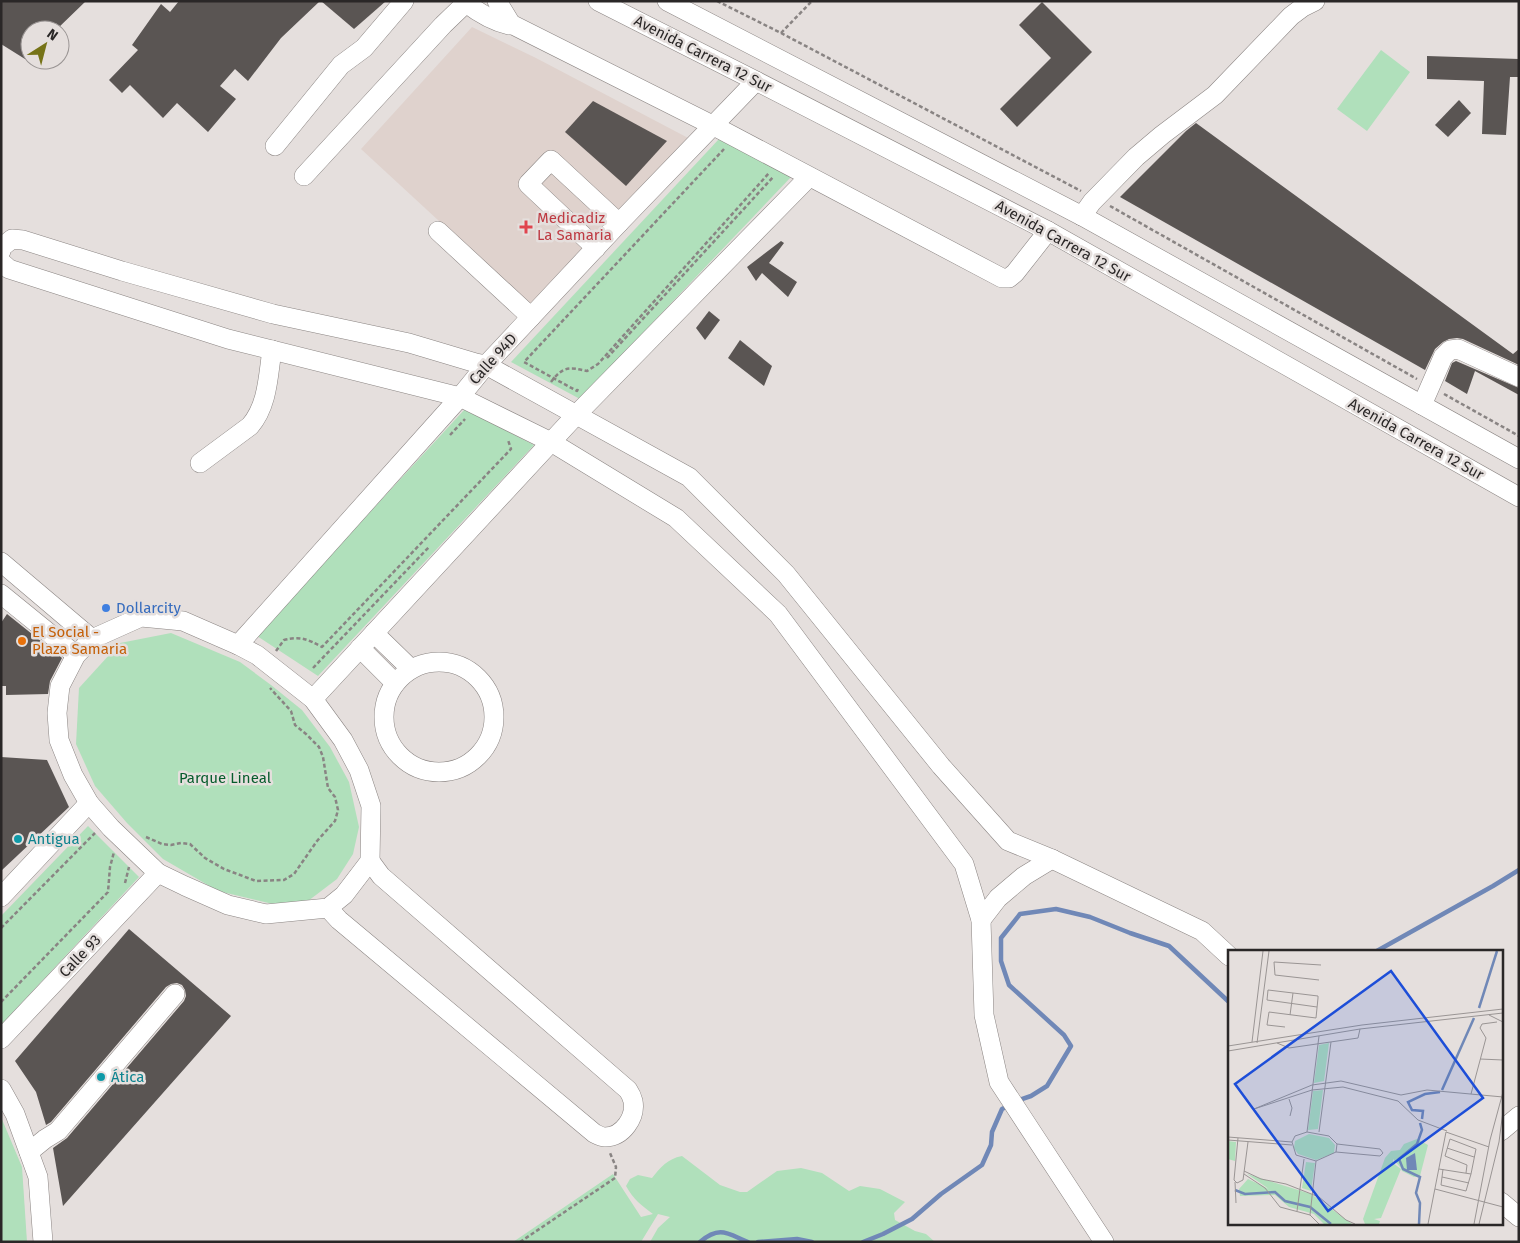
<svg xmlns="http://www.w3.org/2000/svg" width="1520" height="1243" font-family="'Fira Sans',sans-serif">
<style>
.built{fill:#dfd2cd}
.green{fill:#b0e0bb}
.lines{fill:none;stroke-linecap:round;stroke-linejoin:round}
.stream{stroke:#7088b7;stroke-width:4.5}
.building{fill:#5a5553}
.minor-casing{stroke:#8b8583;stroke-width:20}
.path{stroke:#898483;stroke-width:2.5;stroke-dasharray:4 2.5;stroke-linecap:butt}
.minor{stroke:#fff;stroke-width:19}
.health-dot{fill:#e0444e;stroke:#e5dfdd;stroke-width:2}
.shop-dot{fill:#3f7fe0;stroke:#e5dfdd;stroke-width:2}
.food-dot{fill:#e8710a;stroke:#e5dfdd;stroke-width:2}
.culture-dot{fill:#0f9aa8;stroke:#e5dfdd;stroke-width:2}
.labels{text-anchor:middle;stroke-width:5;stroke-linejoin:round;paint-order:stroke}
.street-label{font-size:15px;fill:#2a2727;stroke:#e5dfdd}
.health-label{font-size:15px;fill:#be3a42;stroke:#e5dfdd;text-anchor:start}
.shop-label{font-size:15px;fill:#366cbe;stroke:#e5dfdd;text-anchor:start}
.food-label{font-size:15px;fill:#c56008;stroke:#e5dfdd;text-anchor:start}
.park-label{font-size:15px;fill:#065c2c;stroke:#e5dfdd}
.culture-label{font-size:15px;fill:#0d838f;stroke:#e5dfdd;text-anchor:start}
.inset-river{fill:none;stroke:#7088b7;stroke-width:2.5}
.inset-road{fill:none;stroke:#9a9594;stroke-width:1}
.view{fill:#1d4ed8;fill-opacity:0.15;stroke:#1d4ed8;stroke-width:2.5}
.inset-edge{fill:none;stroke:#2a2727;stroke-width:2.5}
</style>
<rect width="100%" height="100%" fill="#e5dfdd"/>
<path class="built" d="M472,27l64,31 156,82 -162,165 -169,-156z"/>
<g class="green">
<path d="M1381,50l29,22 -43,59 -30,-22z"/>
<path d="M719,139l72,38 -211,222 -69,-37z"/>
<path d="M465,409l69,36 -216,231 -64,-42 93,-97z"/>
<path d="M171,633l69,29 31,23 31,25 28,37 19,35 10,45 -6,27 -16,25 -29,22 -31,4 -59,-14 -55,-32 -36,-36 -32,-37 -19,-42 3,-56 41,-45z"/>
<path d="M88,826l51,51 -138,148v-109z"/>
<path d="M1,1117l21,50 5,75h-26z"/>
<path d="M682,1156l38,29 20,7h7l30,-21 24,-3 21,5 27,18 11,-5 20,3 25,13 -11,11 1,7 20,11 11,3 9,8h-285l8,-14 12,-11 -12,-3 -17,28h-128l100,-68 28,43 12,-3c-11,-8 -20,-15 -27,-28l4,-7 8,-4 14,3c9,-11 15,-19 30,-22z"/>
</g>
<g class="lines">
<g class="stream">
<path d="M1375,952l118,-66 26,-16"/>
<path d="M1016,1101l15,-5 16,-10 24,-40 -7,-11 -55,-50 -8,-24v-23l19,-24 36,-5 34,8 40,16 39,13 60,56"/>
<path d="M700,1242c20,-17 28,-8 48,0"/>
<path d="M758,1242l39,-3 15,3"/>
<path d="M863,1242l20,-8 29,-15 29,-25 41,-29 9,-20 1,-13 10,-23 8,-4"/>
</g>
</g>
<g class="building">
<path d="M1,1h85l-30,29h-26v25l-5,4 -24,-15z"/>
<path d="M179,1h141l-39,37 -33,43 -13,-12 -15,17 16,13 -28,33 -31,-29 -14,15 -33,-33 -8,8 -13,-13 29,-30 -6,-5 29,-41 9,8z"/>
<path d="M321,1h65l-32,28z"/>
<path d="M1042,2l50,50 -75,75 -17,-18 51,-51 -32,-33z"/>
<path d="M1427,56l92,3v18h-9l-4,58 -24,-1 2,-53 -57,-2z"/>
<path d="M1459,100l12,13 -23,24 -13,-12z"/>
<path d="M593,101l74,40 -41,45 -61,-54z"/>
<path d="M1196,123l317,231 6,-5v16l-56,-26 -6,-1 -8,1 -6,3 -8,7 -10,21 -305,-173 66,-66z"/>
<path d="M781,241l3,2 -15,20 28,19 -9,15 -26,-24 -6,8 -9,-14z"/>
<path d="M709,311l11,9 -15,20 -9,-12z"/>
<path d="M740,340l32,26 -8,20 -36,-28z"/>
<path d="M1456,361l63,27v7l-44,-24 -8,23 -22,-13 7,-18z"/>
<path d="M7,614l55,44 -12,23 -2,13 -42,1v-9h-5v-63z"/>
<path d="M1,757l46,3 22,47 -68,64z"/>
<path d="M129,929l102,87 -168,190 -10,-58 14,-10 117,-137 2,-5 -1,-6 -3,-5 -5,-2 -6,1 -5,3 -115,135 -5,3 -10,-33 -21,-31z"/>
</g>
<g class="lines">
<g class="minor-casing">
<g id="minor">
<path d="M497,1l14,23 203,102 288,152h7l6,-5 33,-42"/>
<path d="M598,1l158,80 292,150 471,266"/>
<path d="M667,1l415,215 437,243"/>
<path d="M466,3c13,10 26,18 43,22l2,-1"/>
<path d="M275,146l66,-81 23,-17 40,-47"/>
<path d="M304,176l139,-151 25,-24"/>
<path d="M1082,216l10,-14 44,-45 26,-22 53,-40 76,-79 12,-9 12,-6"/>
<path d="M438,231l93,86"/>
<path d="M596,248l-68,-64 23,-24 68,63"/>
<path d="M1,251l1,-4 10,-8 11,1 99,31 151,43 136,29 67,20 10,2 203,112 97,97 155,192 67,75 44,18 150,72 27,25"/>
<path d="M1,262l8,7 219,70 232,58 91,45 125,76 102,96 186,250 17,56 3,95 15,67 105,160"/>
<path d="M1422,405l21,-48 7,-7 8,-1 61,28"/>
<path d="M200,463l50,-37c18,-21 18,-50 22,-76"/>
<path d="M1,562l91,77"/>
<path d="M1,594l75,61"/>
<path d="M141,617l42,4 55,24 19,10 56,44 30,41 16,30 12,36 -1,55 -26,34 -16,13 -62,6 -38,-9 -43,-19 -27,-13 -47,-45 -22,-25 -16,-28 -14,-35 -2,-27 3,-27 16,-31 16,-16z"/>
<path d="M374,633l37,36"/>
<path d="M238,645l222,-248 26,-32 133,-142 137,-142"/>
<path d="M360,648l35,35"/>
<circle cx="439" cy="717" r="55"/>
<path d="M313,699l264,-285 232,-237"/>
<path d="M1,897l88,-94"/>
<path d="M328,908l11,12 255,213c4,2 7,4 11,4 18,0 31,-20 28,-36 -1,-4 -3,-8 -5,-11l-247,-214 -11,-15"/>
<path d="M981,920l17,-22 26,-22 28,-17"/>
<path d="M1,1039l157,-166"/>
<path d="M1,1089l14,25 23,63 5,65"/>
<path d="M1501,1131l18,-15"/>
<path d="M29,1152l16,-13 13,-8 117,-137"/>
<path d="M1501,1202l18,15"/>
</g>
</g>
<g class="path">
<path d="M717,1l64,32 300,158"/>
<path d="M781,33l31,-32"/>
<path d="M1110,206l307,173"/>
<path d="M607,358l167,-182"/>
<path d="M551,382c12,-16 18,-15 36,-11l11,-7 171,-191"/>
<path d="M578,389l-1,2 -53,-29 200,-213"/>
<path d="M1444,394l75,42"/>
<path d="M450,435l15,-16"/>
<path d="M276,651l8,-11c17,-4 23,-1 38,7l189,-198 -3,-9"/>
<path d="M313,668l116,-121"/>
<path d="M146,837l16,7 9,1 10,-2 9,1 15,14 19,11 32,12 28,-1 10,-6 23,-33 18,-20 3,-11 -3,-13 -7,-9 -5,-31 -4,-10 -13,-13 -11,-9 -4,-14 -21,-23"/>
<path d="M125,883l4,-16"/>
<path d="M1,928l94,-95"/>
<path d="M1,1002l107,-110 2,-25 4,-15"/>
<path d="M520,1242l95,-64 1,-11 -6,-14"/>
</g>
<use href="#minor" class="minor"/>
</g>
<path class="health-dot" d="M523.5 219.5h5v5h5v5h-5v5h-5v-5h-5v-5h5z"/>
<circle class="shop-dot" cx="106" cy="608" r="5"/>
<circle class="food-dot" cx="22" cy="641" r="5"/>
<g class="culture-dot">
<circle cx="18" cy="839" r="5"/>
<circle cx="101" cy="1077" r="5"/>
</g>
<g class="labels">
<g class="street-label">
<text transform="translate(703 54) rotate(27)" y="5">Avenida Carrera 12 Sur</text>
<text transform="translate(1063 241) rotate(29)" y="5">Avenida Carrera 12 Sur</text>
<text transform="translate(493 359) rotate(-48)" y="5">Calle 94D</text>
<text transform="translate(1416 439) rotate(29)" y="5">Avenida Carrera 12 Sur</text>
<text transform="translate(80 956) rotate(-46)" y="5">Calle 93</text>
</g>
<g class="health-label">
<text x="537" y="223">Medicadiz<tspan x="537" dy="17">La Samaria</tspan></text>
</g>
<g class="shop-label">
<text x="116" y="613">Dollarcity</text>
</g>
<g class="food-label">
<text x="32" y="637">El Social -<tspan x="32" dy="17">Plaza Samaria</tspan></text>
</g>
<g class="park-label">
<text x="225" y="783">Parque Lineal</text>
</g>
<g class="culture-label">
<text x="28" y="844">Antigua</text>
<text x="111" y="1082">Ática</text>
</g>
</g>
<g transform="translate(1228 950)">
<rect width="275" height="275" fill="#e5dfdd"/>
<path d="M101,93l-5,38 -10,2 5,-38zM95,140l-5,39 -10,1 5,-39zM81,184l20,4 6,7 -1,8 -18,7 -18,-6 -4,-6 1,-7zM189,189l11,6 -8,31 -6,1 -12,-6 -1,-3 -8,-9v4l8,6 -20,49 -7,1 6,2 -1,3h-14l-2,-5 22,-61 6,-7 9,-1 4,-6zM0,191l8,1 -1,19 -7,-2zM78,212l9,1 -4,28 -9,-3zM19,224l64,20 41,30h-28l-10,-10 -25,-7 -14,-12 -35,1 -1,-7 9,-10 21,10z" fill="#b0e0bb"/>
<path d="M187,203l2,17h-10l-1,-12z" fill="#7088b7"/>
<path class="inset-river" d="M251,58l18,-57M214,140l32,-72M194,169l1,-8 -11,-1 -4,-8 17,-8 15,-2M7,240l10,4 30,-2 10,9 25,6 21,17M191,274l1,-21 -4,-10 4,-16 -17,-8 -4,-10 18,-15 5,-14 -2,-7"/>
<path class="inset-road" d="M91,30l-44,-5 -1,-13 47,3M62,65l3,-22M261,65l14,7M57,77l-18,-2 2,-13 47,6 2,-20v-2l-50,-6 -1,10 50,7M24,92l11,-91M29,93l12,-92M49,93l12,5 69,-10 2,-9M0,96l134,-21 141,-16M0,101l132,-22 143,-16M252,109l23,1M243,144l15,-56 -6,-10 2,-4 15,-2M61,149l3,9 -2,8M219,181l-29,-11 -20,-19 -55,-14 -31,3 -58,19 58,-24 29,-4 60,14 26,-5 76,7M79,182l22,4 8,8 -1,8 -20,9 -20,-6 -4,-13 3,-6zM79,182l12,-96M91,182l12,-90M0,187l64,5M10,188l-4,42 3,3 6,-3 5,-38M0,190l64,5M219,198l27,9M108,202l44,4 3,-3 -3,-4 -43,-5M211,219l32,5 5,-25 -26,-10 -5,17 22,9 -1,8M215,219l-2,16 25,6 5,-17M16,221l17,8 25,5 33,13 27,23 9,4M16,224l21,14 15,19 30,8 9,9M214,227l27,6M7,232l1,21M207,239l68,18M69,261l7,-52M82,265l6,-54M200,274l18,-92 43,15M246,274l16,-84 13,-48M251,274l20,-82 4,-31"/>
<path class="view" d="M163,21l92,127 -155,113 -93,-127z"/>
<rect width="275" height="275" class="inset-edge"/>
</g>
<rect width="1520" height="1243" fill="none" stroke="#2a2727" stroke-width="5"/>
<g transform="translate(45 45) rotate(36)"><circle r="24" fill="#e5dfdd" stroke="#9a9594"/>
<path d="M0-4L9 19L0 12L-9 19Z" fill="#767317"/>
<text y="-8" font-size="14" font-weight="bold" text-anchor="middle" fill="#2a2727">N</text>
</g>
</svg>
